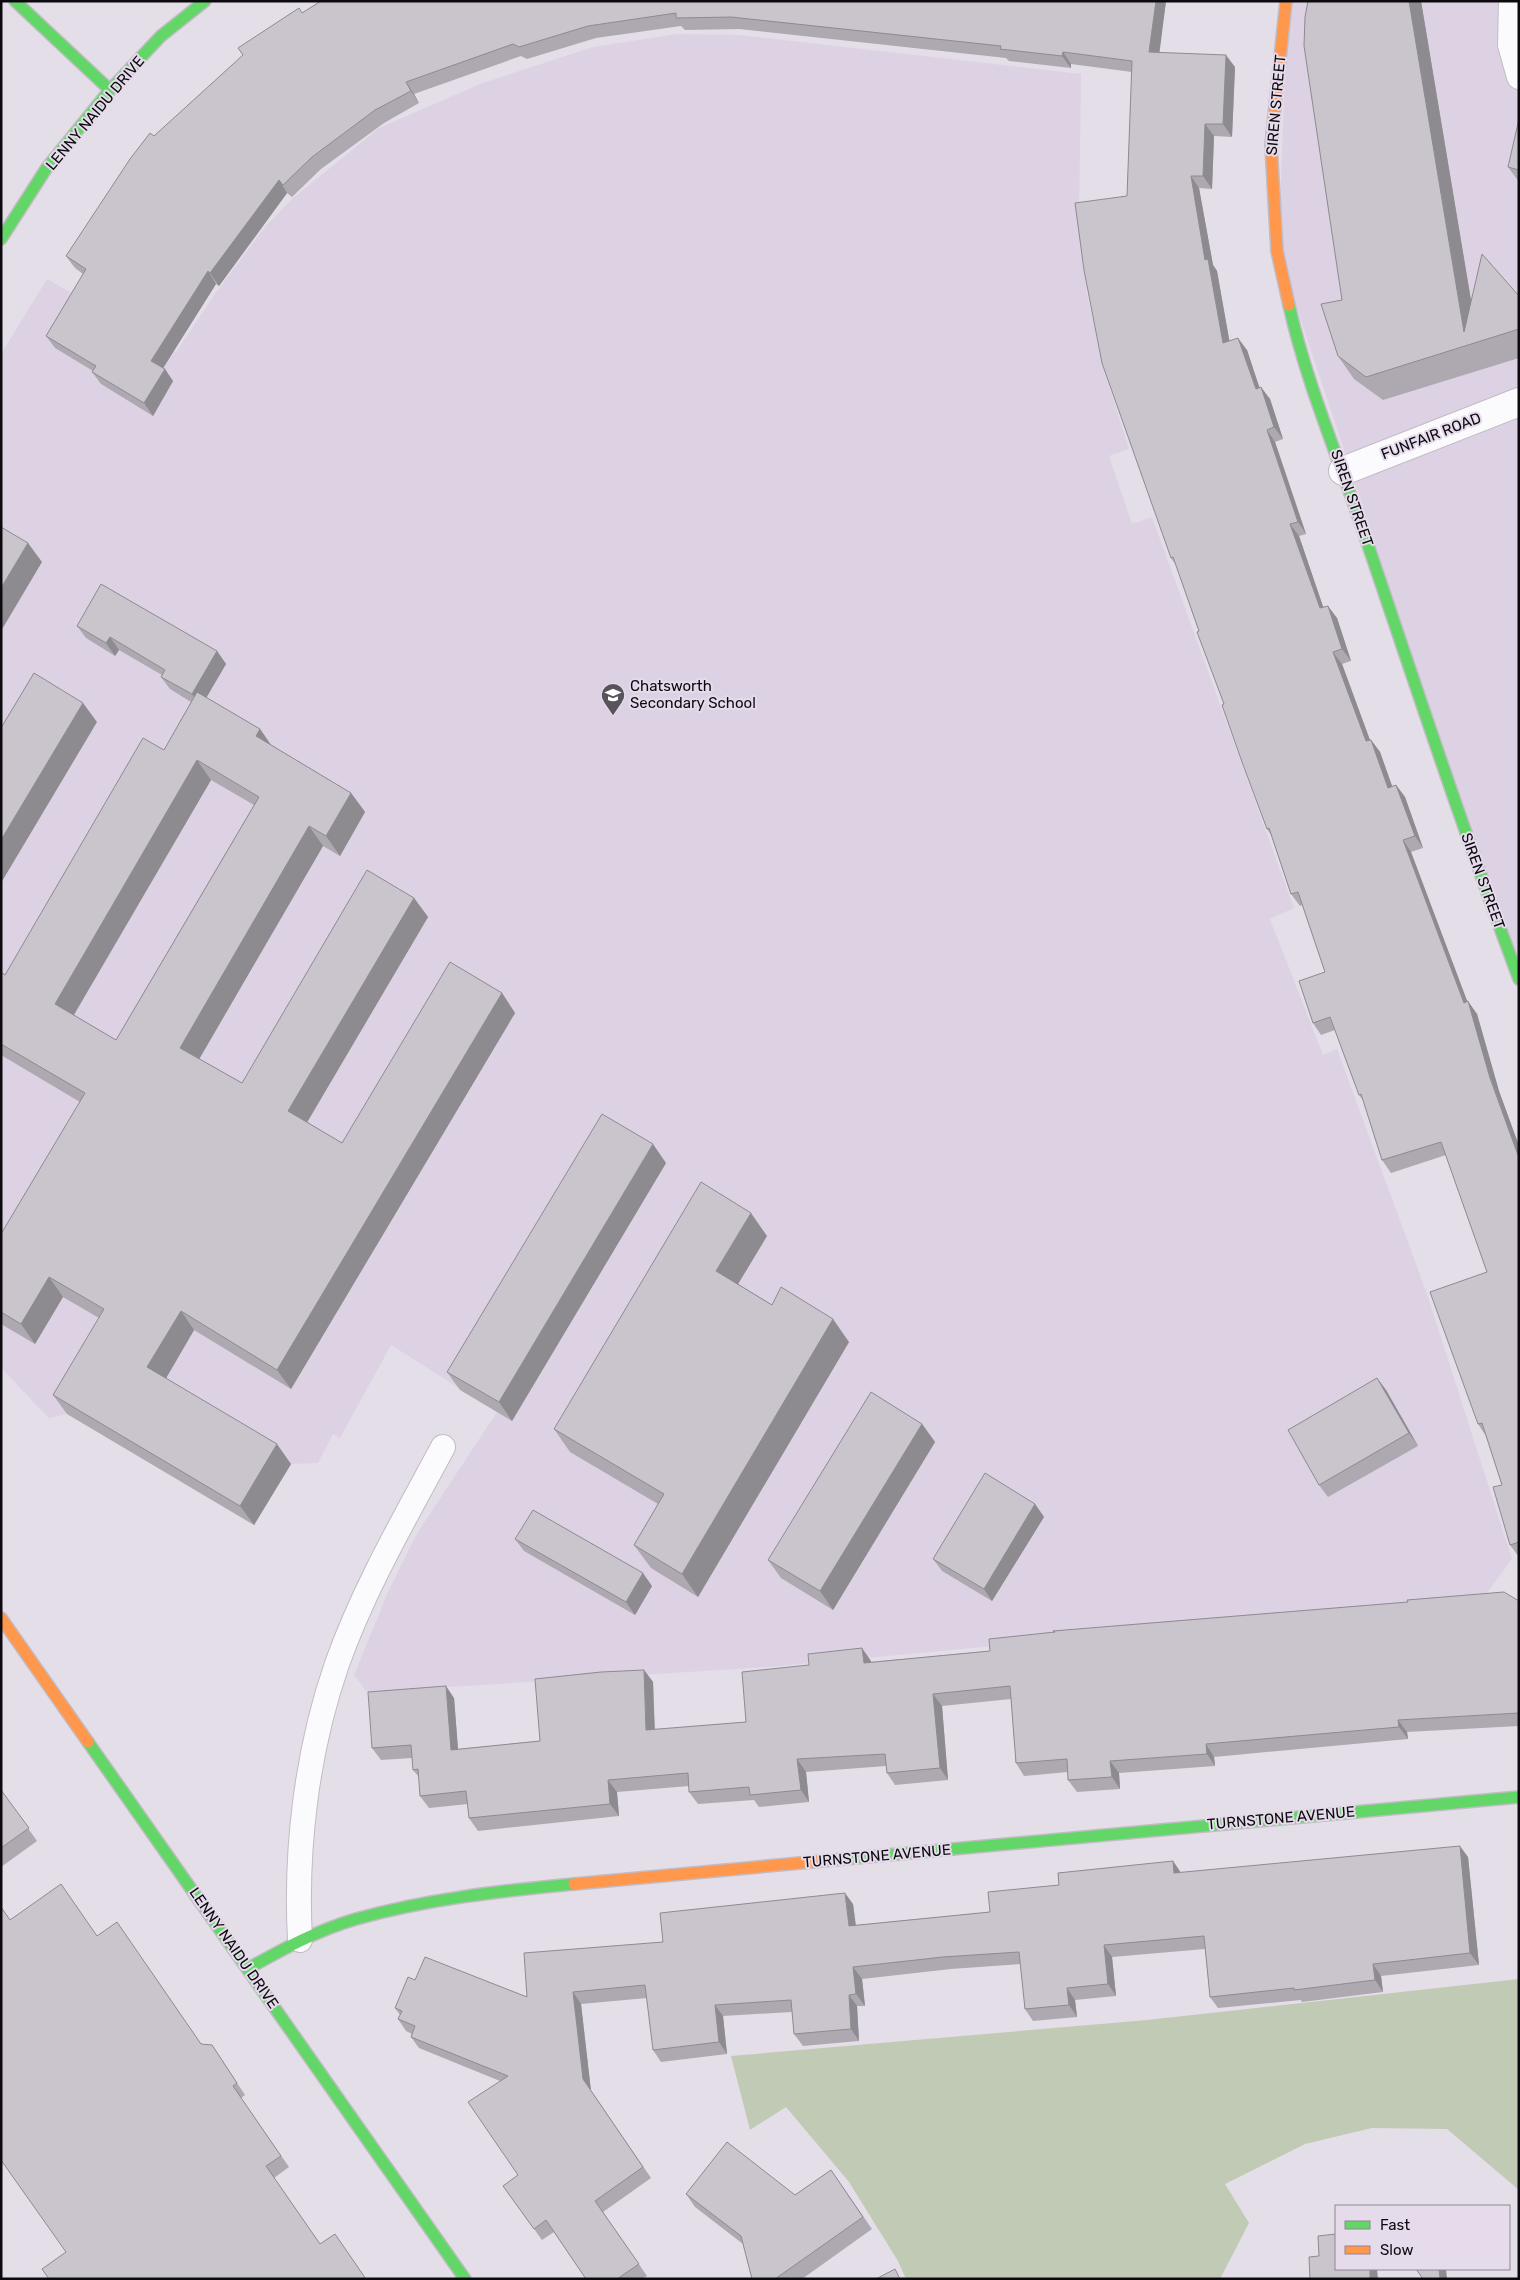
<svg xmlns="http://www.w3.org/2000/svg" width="1520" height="2280" font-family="Rubik,sans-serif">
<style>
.built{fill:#ddd2e3}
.green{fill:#c1cab5}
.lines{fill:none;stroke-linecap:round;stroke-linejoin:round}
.lane-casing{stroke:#c1bcc4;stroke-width:26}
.street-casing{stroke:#c1bcc4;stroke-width:30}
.fast-casing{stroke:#c1bcc4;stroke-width:14}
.slow-casing{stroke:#c1bcc4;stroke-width:14}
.lane{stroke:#fbfafc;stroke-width:24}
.street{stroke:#fbfafc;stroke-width:28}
.fast{stroke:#63d668;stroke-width:11}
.slow{stroke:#ff974d;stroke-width:11}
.wall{fill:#aea9b0;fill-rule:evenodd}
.shaded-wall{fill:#8d8a90}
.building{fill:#cac5cd;stroke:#8d8a90;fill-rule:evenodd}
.labels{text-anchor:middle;stroke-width:4;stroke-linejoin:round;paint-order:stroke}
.street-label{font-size:15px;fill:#0d0a0f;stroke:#e5dbeb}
.poi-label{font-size:15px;fill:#0d0a0f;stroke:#e5dbeb;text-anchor:start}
</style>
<rect width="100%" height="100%" fill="#e4dee8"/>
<g class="built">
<path d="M1288,1h231v976l-241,-726z"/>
<path d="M677,34l63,1 341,39 -2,145 8,75 19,82 23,73 -20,7 23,68 20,-7 142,391 -24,11 53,136 14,-6 90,245 85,265 -30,41 -712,67 -403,25 -13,-17 34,-83 28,-57 81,-123 -106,-67 -51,93 -7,-4 -15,29 -27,1 -37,61 -187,-111 -18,4 -48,-50v-1014l46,-75 129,73 41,-61 48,-64 28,-29 86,-70 101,-44 113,-37z"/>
</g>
<path class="green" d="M1519,1979v211l-72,-61 -75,-1 -67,16 -80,40 24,39 -29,56h-314l-8,-18 -49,-79 -63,-75 -36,23 -19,-74 416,-36z"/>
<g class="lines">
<g class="lane-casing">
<g id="lane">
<path d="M1511,1l-1,44 9,32"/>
<path d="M300,1940c-5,-91 7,-190 37,-276 27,-76 68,-146 106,-217"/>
</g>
</g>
<g class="street-casing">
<path id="street" d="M1343,471l176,-69"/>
</g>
<g class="fast-casing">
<g id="fast">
<path d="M15,1l95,89"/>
<path d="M1,239l45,-70 64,-79 51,-54 44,-35"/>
<path d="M1289,305c18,81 51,156 77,234 50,147 98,294 153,440"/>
<path d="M88,1742l377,537"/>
<path d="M844,1859l675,-62"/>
<path d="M249,1968c34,-19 69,-38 107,-49 71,-20 144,-28 218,-35"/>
</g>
</g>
<g class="slow-casing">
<g id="slow">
<path d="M1286,1l-15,144 6,106 12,54"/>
<path d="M1,1618l87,124"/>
<path d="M574,1884l270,-25"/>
</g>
</g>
<use href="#lane" class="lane"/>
<use href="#street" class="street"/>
<use href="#fast" class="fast"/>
<use href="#slow" class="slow"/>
</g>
<g class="wall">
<path d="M321,1h845l-7,51 76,15 -3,70 -18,-1 -2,53 -13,-1 14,77 4,6 12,70 18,9 12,38 11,11 13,40 -8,3 31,92 -7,2 24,71 14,11 14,43 -9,3 28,76h1l9,12 12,34 4,-1 9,12 18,51 -12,4 56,150 10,12 22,77 20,55v411l-9,-12 -8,-60 -16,-49 -8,-12 9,-152 -41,-117 -55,18 -9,-13 -19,-60 -4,-5 -24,-65 -14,5 -8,-12 12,-51 -23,-67 -2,1 -9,-12 -20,-59 -4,-6 -43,-125 -48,-139 -5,-7 -44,-362 5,-124 -61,-8v4l-62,-7 -3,-3 -267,-29 -54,1 -4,-4 -85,12 -69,21 -6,-3 -107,38 5,9 -35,20 -63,46 -29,28 -5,-4 -68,93 -3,-2 -53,84 10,13 -20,35 -52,-32 -9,-12 1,-1 -38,-23 -9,-12 37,-62 -8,-6 -9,-12 88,-120 148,-123z"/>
<path d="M1308,1h113l50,300 48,-5v62l-136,42 -29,-21 -16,-23 4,-56z"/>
<path d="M1519,119v63l-11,-15z"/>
<path d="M77,626l140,25 9,13 -20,33 54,32 11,16 80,48 14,19 -25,44 -17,-10 -124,213 43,24 172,-185 14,19 -121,205 35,21 160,-150 13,20 -224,376 -97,-59 -28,48 125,86 -37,61 -187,-111 -14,-19 46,-77 -36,-21 -28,47 -34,-20v-90l79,-132 -79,-47v-83l4,3 159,-225 27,-48 -21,-13 -9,-12 1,-2 -43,-25 -4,6 -29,-18zM211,780l43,25 -138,235 -42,-25z"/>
<path d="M666,1163l-154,258 -52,-31 -13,-18z"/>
<path d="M767,1236l-29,48 34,21 77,37 -151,255 -47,-29 -17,-23 24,-41 -88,-52 -16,-23z"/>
<path d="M1377,1378l9,12 32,56 -90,51 -9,-12z"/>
<path d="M922,1424l13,18 -102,168 -52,-32 -13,-18z"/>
<path d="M1035,1504l9,13 -52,84 -50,-30 -9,-12z"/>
<path d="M515,1539l137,47 -17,29 -111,-64z"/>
<path d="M1519,1601v125l-112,6 1,7 -194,18 1,9 -96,7 1,16 -43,3 -9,-12v-8l-44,4 -8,-13 -5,-64 -69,7 6,74 -53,5 -8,-12 -1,-7 -80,6 3,30 -50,5 -5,-7 -56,4 -9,-12v-6l-72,6 2,24 -141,15 -9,-13 -1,-14 -39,4 -9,-12 -1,-19 -6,-7 -1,-12 -31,2 -9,-12 82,-50 4,51 82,-8 104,-71 9,12 2,48 91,-8 125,-61v1l119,-11 64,-19 -1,-1z"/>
<path d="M1,1790l36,51 -36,26z"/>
<path d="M1468,1857l11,108 -98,11 2,16 -81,10 -1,-2 -83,8 -8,-11 -5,-48 -93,8 4,39 -41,4 2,17 -44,4 -8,-12 -4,-45 -70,5 -89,10 3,27h-8l2,35 -56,5 -9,-12 -2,-22 -69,4 4,38 -66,8 -8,-12 -6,-52 -66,6 10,87 60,87 -48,34 44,64 -5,3h-56l-32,-47 -12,8 -39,-54 15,-11 -18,-94 -81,-33 -8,-11 1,-3 -6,-3 -8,-12 2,-4 -5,-7 20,-28 112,17 136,-55 190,-38 3,21 134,-13 69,-27 114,-24 8,12z"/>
<path d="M10,1920l87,16 104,108 11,1 33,50 -4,3 48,69 -15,11 46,66 46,35 -300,-27z"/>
<path d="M831,2170l41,59 -70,50h-50l-9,-35 -48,-37 -9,-13 109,1z"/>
</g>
<g class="shaded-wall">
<path d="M1156,1h10l-8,63 -9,-12z"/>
<path d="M1409,1h12l57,341 -14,-10z"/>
<path d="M1063,52l8,12v4l-9,-12z"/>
<path d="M1226,55l9,12 -3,70 -9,-13z"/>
<path d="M406,82l8,12 5,9 -8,-12z"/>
<path d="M1205,124l9,12 -2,53 -9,-13z"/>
<path d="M1191,176l8,12 14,77 4,6 15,84 -9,-12 -18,-83z"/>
<path d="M279,180l8,13 -68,93 -9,-13z"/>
<path d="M208,271l8,13 -56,89 -9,-12z"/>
<path d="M1238,338l9,12 17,51 -8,-12z"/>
<path d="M165,369l8,12 -20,35 -9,-13z"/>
<path d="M1261,387l9,12 13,40 -9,-12z"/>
<path d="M1267,430l8,12 31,92 -8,-12z"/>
<path d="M1290,524l9,12 29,85 -8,-13z"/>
<path d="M28,543l14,19 -41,69v-43z"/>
<path d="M1328,606l9,12 14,43 -9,-12z"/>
<path d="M110,637l9,13 -4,6 -9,-13z"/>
<path d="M217,651l9,13 -25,43 -9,-13z"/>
<path d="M1333,652l9,12 33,90 -9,-13z"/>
<path d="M83,703l14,19 -96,161v-43z"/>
<path d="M260,729l13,19 -17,-12z"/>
<path d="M1371,740l9,12 17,48 -9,-12z"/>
<path d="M197,760l14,20 -142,243 -14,-19z"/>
<path d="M1396,785l9,12 18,51 -8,-12z"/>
<path d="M351,793l14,19 -25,44 -14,-20z"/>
<path d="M309,826l14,20 -129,222 -14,-20z"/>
<path d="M1403,840l8,12 60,159 -3,-10 9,13 22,77 20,55v12l-55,-155z"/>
<path d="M414,898l14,19 -126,214 -14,-20z"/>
<path d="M502,993l13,20 -224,376 -14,-19z"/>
<path d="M653,1144l13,19 -154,258 -13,-19z"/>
<path d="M751,1213l16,23 -35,58 -16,-23z"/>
<path d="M49,1277l14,20 -28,47 -14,-20z"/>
<path d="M181,1311l13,19 -33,57 -14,-20z"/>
<path d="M833,1319l16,23 -151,255 -16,-23z"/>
<path d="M1377,1378l9,12 32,56 -9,-13z"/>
<path d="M922,1424l13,18 -102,168 -13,-19z"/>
<path d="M277,1444l14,20 -37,61 -14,-19z"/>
<path d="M1035,1504l9,13 -52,84 -8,-12z"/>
<path d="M643,1573l9,13 -17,29 -9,-13z"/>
<path d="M862,1648l9,13 1,14 -8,-12z"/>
<path d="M644,1670l9,12 2,61 -9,-13z"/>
<path d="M446,1686l8,12 5,64 -8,-12z"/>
<path d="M933,1694l9,12 6,74 -8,-12z"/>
<path d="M1398,1720l9,12 1,7 -9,-12z"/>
<path d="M1206,1744l8,13 1,9 -8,-12z"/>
<path d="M797,1759l9,13 3,30 -8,-12z"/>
<path d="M1110,1761l9,12 1,16 -8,-12z"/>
<path d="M608,1780l9,12 2,24 -9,-12z"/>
<path d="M1460,1846l8,11 11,108 -9,-12z"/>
<path d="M1173,1861l8,12h-7z"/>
<path d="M845,1893l8,11 4,34 -8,-12z"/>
<path d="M1104,1945l8,12 4,39 -8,-12z"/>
<path d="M1373,1964l8,12 2,16 -8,-12z"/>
<path d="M853,1967l9,12 3,27 -9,-12z"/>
<path d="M1067,1988l8,12 2,17 -8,-12z"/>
<path d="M573,1992l8,12 10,87 60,87 -68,-99z"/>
<path d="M849,1995l8,11 2,35 -8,-12z"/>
<path d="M715,2005l8,11 4,38 -8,-12z"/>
<path d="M1370,2269h7l1,10h-8z"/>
<path d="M1439,2269h7l1,10h-7z"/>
</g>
<g class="building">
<path d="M321,1h835l-7,51 77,3 -3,69h-18l-2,52h-12l14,84 3,-1 15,84 15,-5 18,51 5,-2 13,40 -7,3 31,92 -8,2 30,84 8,-2 14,43 -9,3 33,89 5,-1 17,48 8,-3 19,51 -12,4 61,163 4,-2 22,77 29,80v384l-9,3 -17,-58 9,-2 -20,-62 -4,1 -48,-132 57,-20 -46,-130 -59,18 -21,-66 -2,1 -29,-78 -17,6 -14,-42 26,-9 -27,-80 -7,2 -22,-66 -2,1 -25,-67 -20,-57 2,-1 -27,-72 2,-1 -26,-74 -2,1 -69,-195 -18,-93 -9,-67 52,-7 5,-135 -69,-9 -1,4 -62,-7 1,-3 -270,-29 -55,1v-5l-88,13 -69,21 -6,-3 -107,38 5,9 -36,19 -63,47 -29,28 -4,-5 -69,93 -2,-2 -57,90 14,8 -21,34 -52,-31 4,-6 -50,-30 40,-67 -20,-13 64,-97 20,-26 4,3 89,-81 -5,-7 61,-40 3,5z"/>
<path d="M1308,1h101l55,331 18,-78 37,42v33l-153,48 -28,-21 -17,-52 21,-4 -38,-254 1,-29z"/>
<path d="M1519,119v51l-11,-3z"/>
<path d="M1,527l27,16 -27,45z"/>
<path d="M101,584l116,67 -25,43 -31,-17 4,-7 -55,-33 -4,6 -29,-17z"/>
<path d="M34,673l49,30 -82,137v-112z"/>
<path d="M197,692l63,37 -4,7 95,57 -25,43 -17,-10 -129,222 62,35 125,-213 47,28 -126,213 54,32 108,-181 52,31 -225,377 -96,-59 -34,56 130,77 -37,62 -187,-111 51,-86 -55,-32 -28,47 -20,-12v-78l84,-141 -84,-49v-72l4,3 138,-237 21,12zM197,760l62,37 -143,243 -61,-36z"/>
<path d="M602,1114l51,30 -154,258 -52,-30z"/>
<path d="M701,1182l50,31 -35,58 56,34 9,-18 52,32 -151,255 -48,-29 30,-51 -110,-65z"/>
<path d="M1377,1378l32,55 -90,52 -31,-55z"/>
<path d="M871,1392l51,32 -102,167 -52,-31z"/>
<path d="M985,1473l50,31 -51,85 -51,-30z"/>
<path d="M533,1510l110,63 -17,29 -111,-63z"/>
<path d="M1504,1592l15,9v112l-121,7 1,7 -193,17 1,10 -97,7 2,16 -44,3 -1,-21 -51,4 -6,-77 -77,8 7,74 -53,5 -2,-19 -88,5 4,31 -51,5 -1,-8 -60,5 -1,-19 -80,7 2,24 -141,14 -3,-27 -46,5 -2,-27 -5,1 -2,-25 -39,3 -4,-56 78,-6 5,64 89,-9 -5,-62 66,-7 43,-2 2,60 100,-8 -4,-50 67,-7 -1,-11 54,-6 2,15 126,-12 -1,-12 66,-7 -2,-1 355,-29 -1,-2z"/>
<path d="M1,1790l28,38 -28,20z"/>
<path d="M1460,1846l10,107 -97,11 2,16 -81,10v-2l-84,9 -6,-61 -100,9 4,39 -41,4 2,17 -44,4 -6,-57 -76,5 -90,10 3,27 -7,1 2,34 -57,5 -3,-34 -76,5 4,37 -66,8 -8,-65 -72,7 10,87 60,88 -48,34 44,63 -22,15h-31l-40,-59 -12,9 -31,-43 15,-11 -50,-73 40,-26 -97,-39 4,-11 -17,-7 4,-8 -7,-3 13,-31 7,3 10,-23 102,40 -3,-44 139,-11 -3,-29 185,-20 4,33 141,-14 -2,-20 71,-7 -1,-12 115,-12 1,12z"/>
<path d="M61,1884l36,52 20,-14 84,122 11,1 25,38 -4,3 48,70 -15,10 54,78 15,-10 31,45h-317l-7,-10 24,-17 -65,-92v-253l9,13z"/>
<path d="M727,2142l68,53 36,-25 32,47 -88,62h-23l-11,-43 -55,-42z"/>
<path d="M1336,2234v35h34v10h-60l-1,-22 10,-1 -1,-20z"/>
<path d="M895,2269l5,10h-24z"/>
<path d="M1416,2269h23l1,10h-17z"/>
</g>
<defs>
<g id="school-pin" transform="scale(1.25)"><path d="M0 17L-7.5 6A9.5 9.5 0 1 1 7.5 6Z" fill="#58545b" stroke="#e5dbeb"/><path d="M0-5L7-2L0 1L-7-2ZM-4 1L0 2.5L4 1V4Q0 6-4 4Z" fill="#fff"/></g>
</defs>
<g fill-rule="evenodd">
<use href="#school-pin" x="613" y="695"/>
</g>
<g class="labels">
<g class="street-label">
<text transform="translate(1276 105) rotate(-85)" y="5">SIREN STREET</text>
<text transform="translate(95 113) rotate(-50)" y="5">LENNY NAIDU DRIVE</text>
<text transform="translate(1431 436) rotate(-21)" y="5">FUNFAIR ROAD</text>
<text transform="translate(1352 498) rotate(71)" y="5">SIREN STREET</text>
<text transform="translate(1483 881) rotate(70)" y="5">SIREN STREET</text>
<text transform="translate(1281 1818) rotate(-5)" y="5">TURNSTONE AVENUE</text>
<text transform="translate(877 1856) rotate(-5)" y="5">TURNSTONE AVENUE</text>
<text transform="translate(234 1948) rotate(55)" y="5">LENNY NAIDU DRIVE</text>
</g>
<g class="poi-label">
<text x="630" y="691">Chatsworth<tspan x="630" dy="17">Secondary School</tspan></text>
</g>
</g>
<rect width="1520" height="2280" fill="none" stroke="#0d0a0f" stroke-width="5"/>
<rect x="1335" y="2205" width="175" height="65" fill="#e5dbeb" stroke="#8f8793"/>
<rect x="1345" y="2221" width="25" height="8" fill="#63d668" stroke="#8f8793"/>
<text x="1380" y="2230" font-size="15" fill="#0d0a0f">Fast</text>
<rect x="1345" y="2246" width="25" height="8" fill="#ff974d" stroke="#8f8793"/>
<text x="1380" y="2255" font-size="15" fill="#0d0a0f">Slow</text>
</svg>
